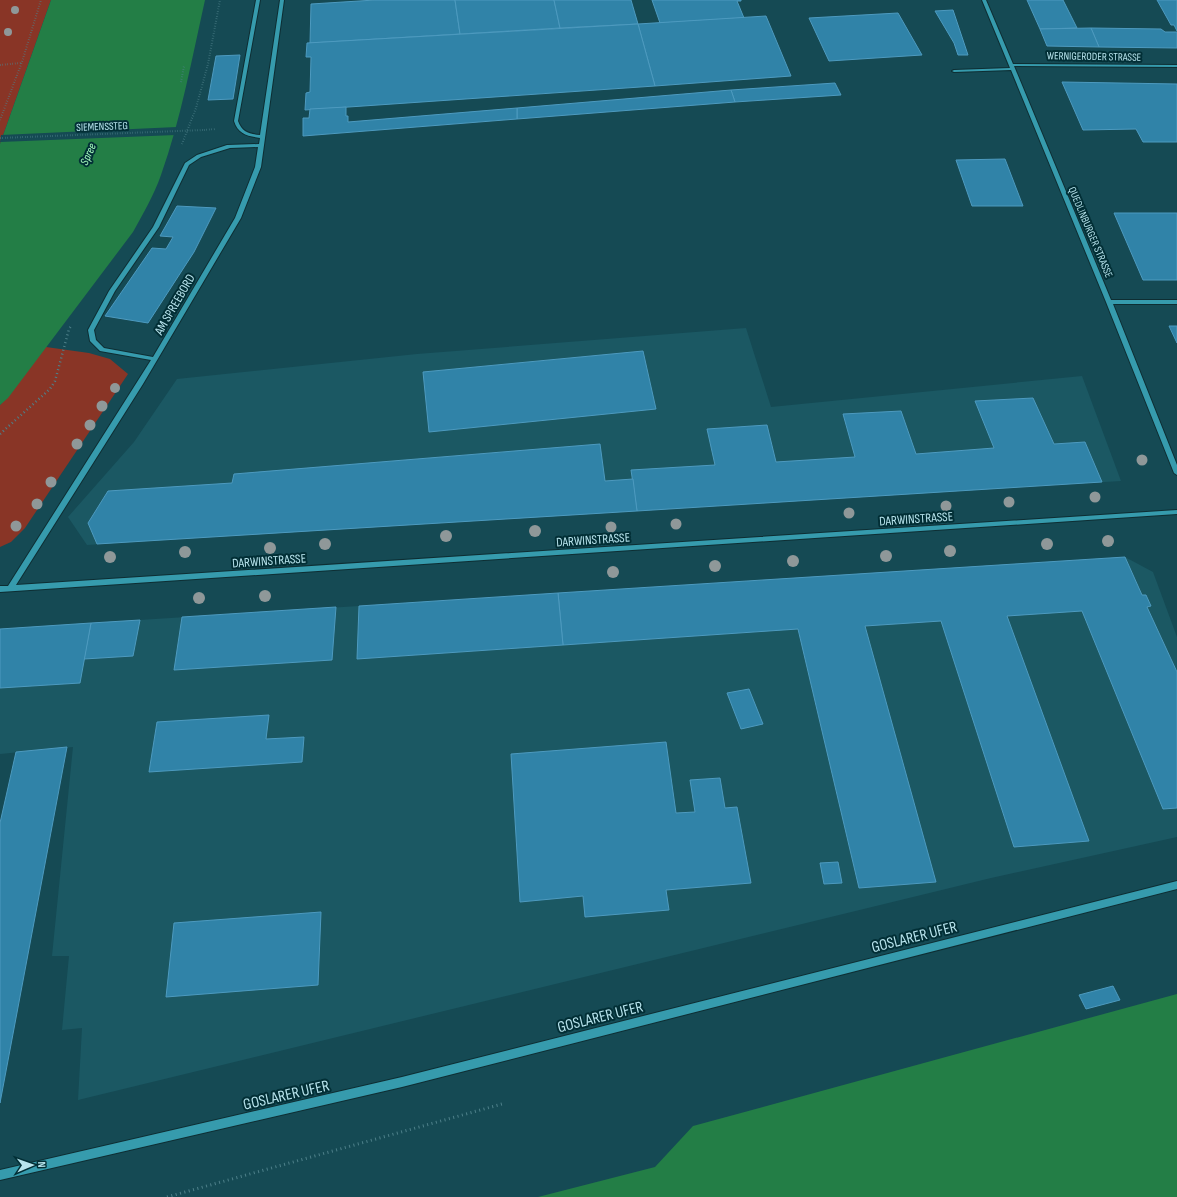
<svg xmlns="http://www.w3.org/2000/svg" width="1177" height="1197" font-family="'Sofia Sans Condensed',sans-serif">
<style>
.built{fill:#1b5863}
.green{fill:#893526}
.water{fill:#237e46}
.pier{fill:#154a54}
.building{fill:#3083a8;stroke:#4d9abf}
.lines{fill:none;stroke-linecap:round;stroke-linejoin:round}
.minor-casing{stroke:#0e2e33;stroke-width:2}
.path-far2{stroke:#4e808a;stroke-width:2;stroke-dasharray:0.5 2;stroke-linecap:butt}
.path-far1{stroke:#4e808a;stroke-width:2.5;stroke-dasharray:1 3;stroke-linecap:butt}
.path{stroke:#4e808a;stroke-width:3;stroke-dasharray:1 3.5;stroke-linecap:butt}
.minor{fill:#369bad;fill-rule:evenodd}
.path-bridge{stroke:#4e808a;stroke-width:2;stroke-dasharray:0.5 2;stroke-linecap:butt}
.tree{fill:#8f9899}
.labels{text-anchor:middle;stroke-width:4;stroke-linejoin:round;paint-order:stroke}
.far-street-label{font-size:11px;fill:#b8e4ed;stroke:#022f36}
.far-water-label{font-size:12px;font-style:italic;fill:#a5fbbc;stroke:#022f36}
.street-label{font-size:13px;fill:#b8e4ed;stroke:#022f36}
.near-street-label{font-size:16px;fill:#b8e4ed;stroke:#022f36}
</style>
<rect width="100%" height="100%" fill="#154a54"/>
<g class="built">
<path d="M746,328l25,79 311,-31 39,105 -1034,64 -19,-28 66,-75 43,-63 240,-25z"/>
<path d="M1125,557l28,15 24,65v200l-186,41 -913,222 4,-72 -20,2 7,-74h-17l21,-209 -73,7v-125z"/>
</g>
<g class="green">
<path d="M0,0h51l-51,144z"/>
<path d="M46,347l43,6 21,6 18,15 -103,154 -14,14 -11,5v-142z"/>
</g>
<g class="water">
<path d="M51,0h154c-13,58 -24,119 -44,175 -7,20 -18,39 -28,57l-125,166 -8,7v-261z"/>
<path d="M1177,994v203h-639l117,-30 38,-41z"/>
</g>
<path class="pier" d="M177,127l-1,8 -176,7 1,-7z"/>
<g class="building">
<path d="M375,0h80l5,34 -150,9 1,-39z"/>
<path d="M455,0h99l6,28 -100,6z"/>
<path d="M554,0h77l7,24 -78,4z"/>
<path d="M652,0h89v1h-4l7,17 -84,5z"/>
<path d="M1027,0h36l14,28 -37,1z"/>
<path d="M1157,0h20v31l-3,-6h-3z"/>
<path d="M953,10l15,45h-10l-4,-12 -19,-32z"/>
<path d="M898,13l24,42 -93,6 -20,-43z"/>
<path d="M766,16l25,60 -136,10 -17,-62z"/>
<path d="M638,24l17,62 -350,24 1,-17 4,-1 1,-35h-5l1,-14z"/>
<path d="M1091,28l70,1 4,3h12v16l-78,-1z"/>
<path d="M1091,28l8,19 -52,-1 -7,-17z"/>
<path d="M240,55l-7,44 -25,1 8,-44z"/>
<path d="M1062,82l115,2v58h-34l-7,-13 -53,1z"/>
<path d="M835,83l6,12 -106,7 -4,-12z"/>
<path d="M731,90l4,12 -218,17v-11z"/>
<path d="M346,107v9h2v6l169,-14v11l-214,17v-18h6l1,-9z"/>
<path d="M1005,159l18,47h-51l-16,-46z"/>
<path d="M177,206l39,2 -22,44 -46,71 -43,-7 47,-68 14,1 7,-12 -13,-1z"/>
<path d="M1114,213h63v67h-34z"/>
<path d="M1169,326h8v17z"/>
<path d="M643,351l13,58 -227,23 -6,-60z"/>
<path d="M1033,398l21,46 31,-2 17,40 -465,29 -6,-41 84,-5 -8,-36 60,-4 9,37 79,-5 -12,-43 58,-3 15,43 78,-6 -19,-47z"/>
<path d="M600,444l5,37 28,-2 4,32 -540,33 -9,-21 20,-32 124,-8 2,-9z"/>
<path d="M1125,557l17,38h4l5,11 -4,1 30,65v136l-14,1 -81,-198 -75,5 82,225 -75,6 -73,-226 -76,5 71,256 -77,6 -61,-259 -235,16 -5,-52z"/>
<path d="M558,593l5,52 -206,14 2,-53z"/>
<path d="M336,607l-4,53 -158,10 8,-53z"/>
<path d="M140,620l-7,36 -49,3 7,-36z"/>
<path d="M91,623l-11,60 -80,5v-59z"/>
<path d="M749,689l14,35 -22,5 -14,-36z"/>
<path d="M269,715l-3,24 38,-2 -2,25 -153,10 8,-50z"/>
<path d="M666,742l10,71 19,-1 -5,-32 30,-2 5,30 12,-1 14,76 -85,7 3,20 -84,7 -2,-21 -63,6 -9,-148z"/>
<path d="M67,747l-67,356v-280l16,-71z"/>
<path d="M838,862l4,21 -18,1 -4,-21z"/>
<path d="M321,912l-3,73 -152,12 8,-74z"/>
<path d="M1113,986l7,14 -34,9 -7,-14z"/>
</g>
<g class="lines">
<g class="minor-casing">
<g id="minor">
<path d="M256,0h4l-22,121c4,11 11,13 22,14l20,-135h4l-23,167 -20,51 -98,166 -127,201 1161,-75v4l-1177,78v-6h8l143,-226 -51,-9 -10,-10 -2,-11 21,-39 44,-64 32,-64 12,-8 30,-10 32,-1 1,-6c-13,-2 -22,-4 -26,-17zM258,147l-3,20 -20,51 -82,139 -49,-9 -8,-8 -2,-10 21,-39 44,-64 30,-62 12,-8 29,-9z"/>
<path d="M982,0h4l27,64 164,1v2l-163,-1 97,234h66v4h-64l64,161v10l-3,-2 -68,-171 -95,-232 -57,2 -2,-1 2,-1 56,-2z"/>
<path d="M1177,881v8l-775,198 -402,93v-10l402,-93z"/>
</g>
</g>
<g class="path-far2">
<path d="M0,65l21,-2"/>
<path d="M181,82l3,-16"/>
<path d="M0,120l22,-58 19,-62"/>
<path d="M204,130l12,-1"/>
<path d="M182,144l14,-36 12,-44 12,-64"/>
</g>
<path class="path-far1" d="M0,434l50,-45 5,-8 14,-52 3,-4"/>
<path class="path" d="M167,1197l335,-93"/>
<use href="#minor" class="minor"/>
<path class="path-bridge" d="M0,138l204,-8"/>
</g>
<g class="tree">
<circle cx="15" cy="10" r="4"/>
<circle cx="8" cy="32" r="4"/>
<circle cx="115" cy="388" r="5"/>
<circle cx="102" cy="406" r="5.5"/>
<circle cx="90" cy="425" r="5.5"/>
<circle cx="77" cy="444" r="5.5"/>
<circle cx="1142" cy="460" r="5.5"/>
<circle cx="51" cy="482" r="5.5"/>
<circle cx="1095" cy="497" r="5.5"/>
<circle cx="1009" cy="502" r="5.5"/>
<circle cx="37" cy="504" r="5.5"/>
<circle cx="946" cy="506" r="5.5"/>
<circle cx="849" cy="513" r="5.5"/>
<circle cx="676" cy="524" r="5.5"/>
<circle cx="16" cy="526" r="5.5"/>
<circle cx="611" cy="527" r="5.5"/>
<circle cx="535" cy="531" r="6"/>
<circle cx="446" cy="536" r="6"/>
<circle cx="1108" cy="541" r="6"/>
<circle cx="325" cy="544" r="6"/>
<circle cx="1047" cy="544" r="6"/>
<circle cx="270" cy="548" r="6"/>
<circle cx="950" cy="551" r="6"/>
<circle cx="185" cy="552" r="6"/>
<circle cx="886" cy="556" r="6"/>
<circle cx="110" cy="557" r="6"/>
<circle cx="793" cy="561" r="6"/>
<circle cx="715" cy="566" r="6"/>
<circle cx="613" cy="572" r="6"/>
<circle cx="265" cy="596" r="6"/>
<circle cx="199" cy="598" r="6"/>
</g>
<g class="labels">
<g class="far-street-label">
<text transform="translate(1094 56) rotate(1)" y="4">WERNIGERODER STRASSE</text>
<text transform="translate(102 126) rotate(-2)" y="4">SIEMENSSTEG</text>
<text transform="translate(1091 232) rotate(67)" y="4">QUEDLINBURGER STRASSE</text>
</g>
<g class="far-water-label">
<text transform="translate(88 154) rotate(-66)" y="4">Spree</text>
</g>
<g class="street-label">
<text transform="translate(174 304) rotate(-60)" y="5">AM SPREEBORD</text>
<text transform="translate(916 518) rotate(-4)" y="5">DARWINSTRASSE</text>
<text transform="translate(593 539) rotate(-4)" y="5">DARWINSTRASSE</text>
<text transform="translate(269 560) rotate(-4)" y="5">DARWINSTRASSE</text>
</g>
<g class="near-street-label">
<text transform="translate(914 936) rotate(-14)" y="6">GOSLARER UFER</text>
<text transform="translate(600 1016) rotate(-14)" y="6">GOSLARER UFER</text>
<text transform="translate(286 1094) rotate(-13)" y="6">GOSLARER UFER</text>
</g>
</g>
<g transform="translate(32 1165) rotate(88)" stroke="#022f36" stroke-width="3" paint-order="stroke">
<path d="M0-3L7 15L0 10L-7 15Z" fill="#b8e4ed"/>
<text y="-6" font-size="11" font-weight="bold" text-anchor="middle" fill="#b8e4ed">N</text>
</g>
</svg>
